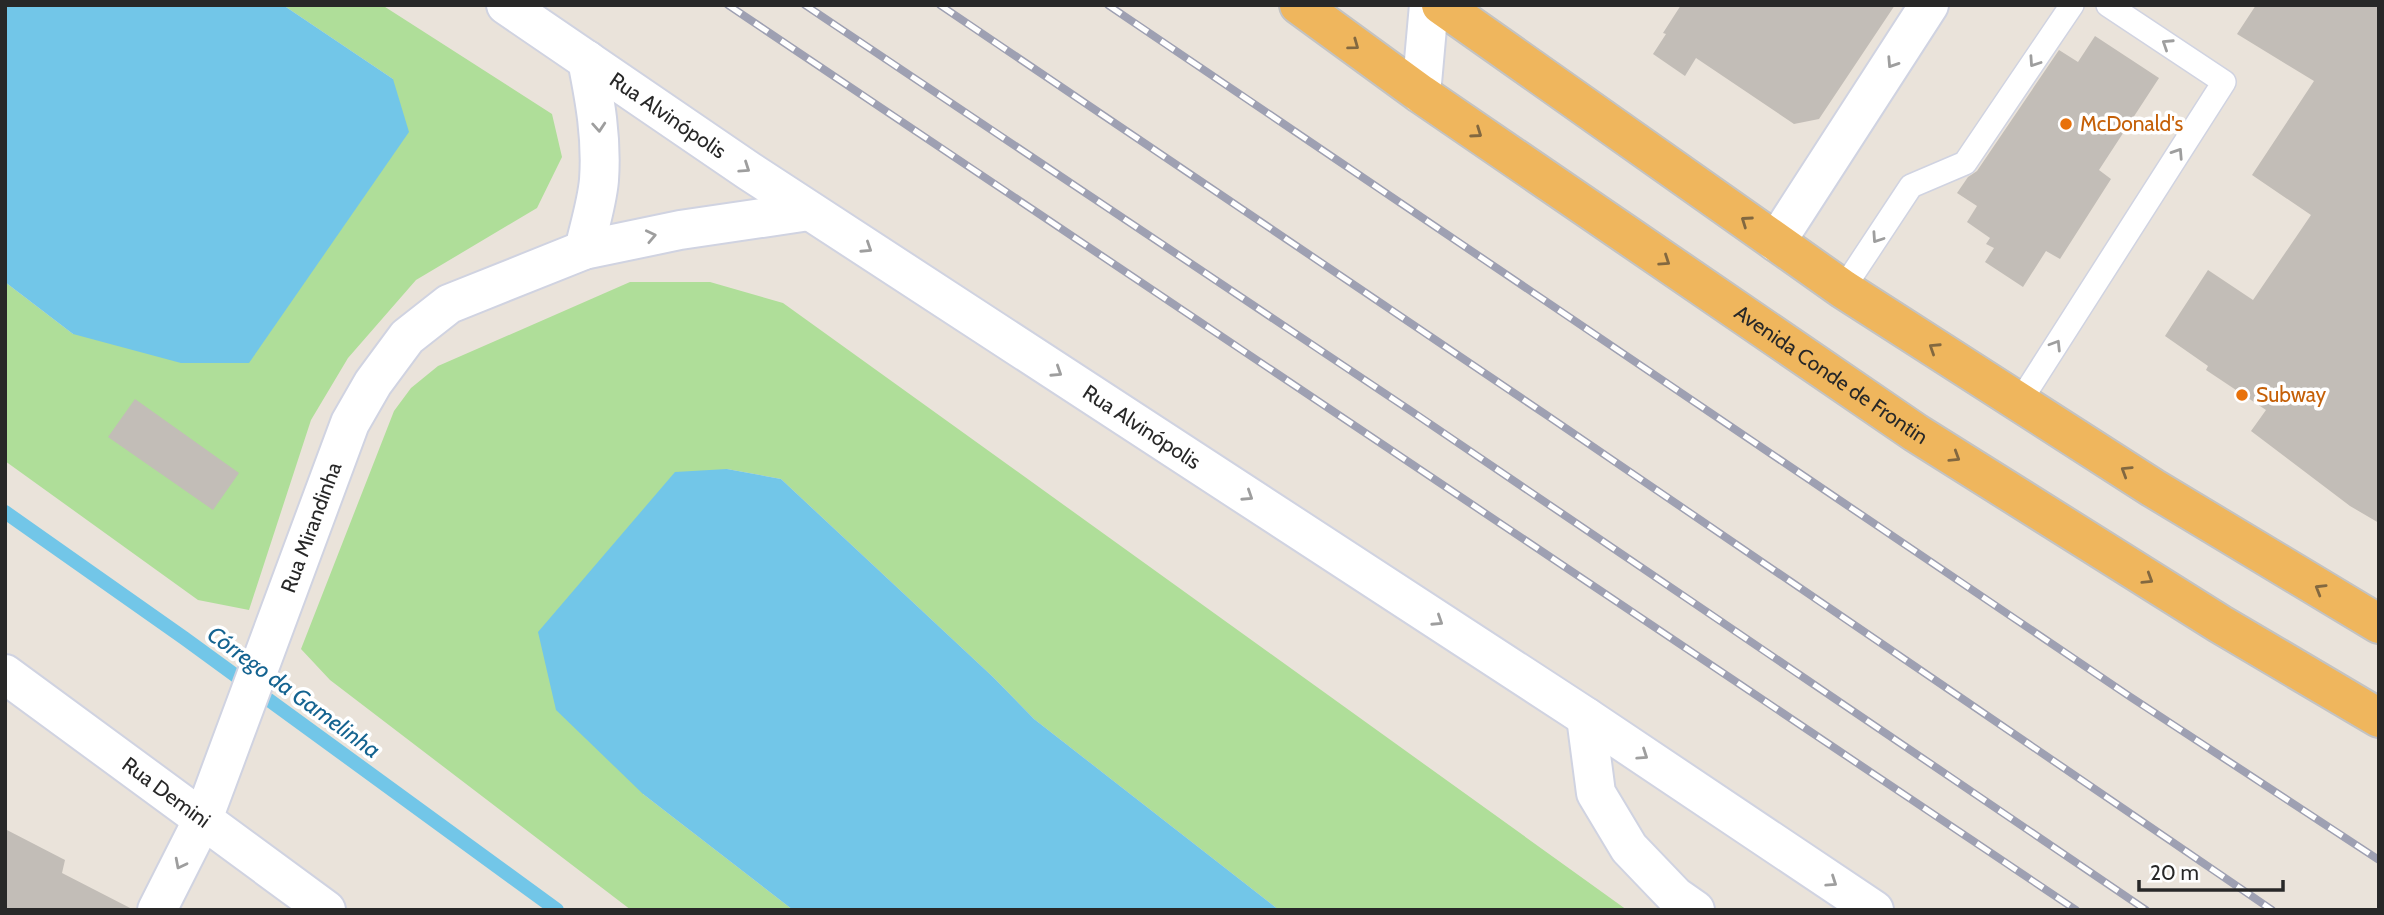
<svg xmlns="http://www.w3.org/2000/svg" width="2384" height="915" font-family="Cabin,sans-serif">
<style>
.green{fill:#afde99}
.water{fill:#72c6e8}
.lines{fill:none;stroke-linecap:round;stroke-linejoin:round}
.stream{stroke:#72c6e8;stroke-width:14}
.building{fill:#c2bdb7}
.service-casing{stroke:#d0d3e1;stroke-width:26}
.minor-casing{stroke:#d0d3e1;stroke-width:42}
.tertiary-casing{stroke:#d0d3e1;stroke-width:42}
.trunk-casing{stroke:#c3c3c3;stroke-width:42}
.service{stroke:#fff;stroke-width:23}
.minor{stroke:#fff;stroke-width:38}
.tertiary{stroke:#fff;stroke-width:38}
.trunk{stroke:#efb65d;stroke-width:38}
.rail-casing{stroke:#9ea0b2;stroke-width:8}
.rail{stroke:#fff;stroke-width:5;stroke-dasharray:16;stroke-linecap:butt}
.oneway{stroke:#9e9e9e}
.oneway2{stroke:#826840}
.food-dot{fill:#e8710a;stroke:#fff;stroke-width:2.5}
.labels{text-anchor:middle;stroke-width:7;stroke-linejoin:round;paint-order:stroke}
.street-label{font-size:21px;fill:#282828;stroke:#fff}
.food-label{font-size:21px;fill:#c56008;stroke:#fff;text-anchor:start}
.water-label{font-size:23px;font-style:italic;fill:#146390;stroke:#fff}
</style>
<rect width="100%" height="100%" fill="#eae3da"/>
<g class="green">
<path d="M283,5h99l170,109 10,43 -25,51 -121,72 -68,78 -37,62 -62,190 -51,-10 -193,-139v-179l68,52 320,-255z"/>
<path d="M630,282h80l73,21 844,607h-348l-245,-191 -41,-42 -212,-198 -54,-10 -84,325 150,116h-162l-301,-230 -29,-31 93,-238 17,-23 27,-22z"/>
</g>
<g class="water">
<path d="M5,5h278l110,74 16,53 -160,231h-68l-108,-29 -68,-52z"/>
<path d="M727,469l54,10 212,198 41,42 245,191h-486l-150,-116 -87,-84 -18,-78 137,-160z"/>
</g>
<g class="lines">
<path class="stream" d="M5,512l179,126 373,272"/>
</g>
<g class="building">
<path d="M1681,5h214l-76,114 -25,5 -98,-66 -11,18 -32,-22 13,-20 -3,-1z"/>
<path d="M2256,5h123v518l-29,-17 -99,-75 15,-21 -60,-40 2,-4 -43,-30 43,-66 45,30 58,-85 -59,-40 62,-94 -77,-47z"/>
<path d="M2095,36l64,42 -60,92 12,9 -51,80 -14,-8 -23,36 -38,-25 9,-14 -8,-4 4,-6 -23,-16 10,-16 -20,-13 11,-16 9,-6 82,-121 19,12z"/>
<path d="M135,399l104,74 -26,37 -105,-73z"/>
<path d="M5,829l60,31 -3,13 72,37h-129z"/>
</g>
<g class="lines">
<g class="service-casing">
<g id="service">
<path d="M1843,289l68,-103 54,-23 107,-158"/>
<path d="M2019,403l205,-321 -116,-77"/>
</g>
</g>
<g class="minor-casing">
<g id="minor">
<path d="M1776,242l153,-237"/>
<path d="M584,250c5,-22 13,-47 15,-70 3,-42 -4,-80 -12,-120"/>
<path d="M1586,717l10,76 33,55 46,48 20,14"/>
<path id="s1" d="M157,910l46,-91 147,-396 23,-40 34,-46 42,-33 135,-54 96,-20 129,-19"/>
</g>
</g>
<g class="tertiary-casing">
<g id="tertiary">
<path id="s2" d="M506,5l243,166 837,546 288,193"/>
<path d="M1421,94l8,-89"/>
<path id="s3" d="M5,674l321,236"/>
</g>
</g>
<g class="trunk-casing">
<g id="trunk">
<path id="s4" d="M1299,5l122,89 495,339 304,191 159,94"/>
<path d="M1441,5l402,284 310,199 226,136"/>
</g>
</g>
<use href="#service" class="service"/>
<use href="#minor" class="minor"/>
<use href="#tertiary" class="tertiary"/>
<use href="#trunk" class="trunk"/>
<g class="rail-casing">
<g id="rail">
<path d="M728,5l1348,905"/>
<path d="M805,5l606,406 735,499"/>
<path d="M940,5l605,409 727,496"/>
<path d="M1108,5l1021,691 250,164"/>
</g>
</g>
<use href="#rail" class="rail"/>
</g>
<defs><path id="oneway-chevron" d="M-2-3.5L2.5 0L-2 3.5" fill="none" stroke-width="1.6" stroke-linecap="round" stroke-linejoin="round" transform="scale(1.75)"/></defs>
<g class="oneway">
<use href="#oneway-chevron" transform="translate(2167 44) rotate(-147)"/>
<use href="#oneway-chevron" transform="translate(2034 62) rotate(124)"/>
<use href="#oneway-chevron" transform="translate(1892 63) rotate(123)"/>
<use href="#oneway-chevron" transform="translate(599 127) rotate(86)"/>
<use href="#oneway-chevron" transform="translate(2178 153) rotate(-57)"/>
<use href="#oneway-chevron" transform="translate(745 168) rotate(34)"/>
<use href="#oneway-chevron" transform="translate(651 236) rotate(-12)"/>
<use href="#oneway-chevron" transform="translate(1877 238) rotate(124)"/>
<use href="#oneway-chevron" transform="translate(867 248) rotate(33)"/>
<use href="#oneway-chevron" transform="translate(2056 345) rotate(-58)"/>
<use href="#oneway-chevron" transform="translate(1057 372) rotate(33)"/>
<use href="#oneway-chevron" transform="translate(1248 496) rotate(33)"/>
<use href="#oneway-chevron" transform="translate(1438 621) rotate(33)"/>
<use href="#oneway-chevron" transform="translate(1643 755) rotate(34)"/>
<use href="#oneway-chevron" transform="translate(180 864) rotate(117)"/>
<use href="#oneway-chevron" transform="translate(1832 882) rotate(34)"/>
</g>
<g class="oneway2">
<use href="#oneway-chevron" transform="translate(1354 45) rotate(36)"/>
<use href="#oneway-chevron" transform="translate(1477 133) rotate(35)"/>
<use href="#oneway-chevron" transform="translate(1746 221) rotate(-145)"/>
<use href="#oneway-chevron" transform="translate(1665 261) rotate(34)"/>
<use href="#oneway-chevron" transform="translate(1934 348) rotate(-147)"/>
<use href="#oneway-chevron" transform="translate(1955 457) rotate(32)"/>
<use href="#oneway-chevron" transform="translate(2126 471) rotate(-148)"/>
<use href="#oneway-chevron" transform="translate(2148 579) rotate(32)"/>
<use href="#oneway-chevron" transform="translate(2320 589) rotate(-149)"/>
</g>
<g class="food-dot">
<circle cx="2066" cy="124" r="7"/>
<circle cx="2242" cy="395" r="7"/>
</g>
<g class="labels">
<g class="street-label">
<text dy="7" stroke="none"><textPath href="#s2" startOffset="196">Rua Alvinópolis</textPath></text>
<text dy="7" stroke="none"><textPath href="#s4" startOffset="648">Avenida Conde de Frontin</textPath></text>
<text dy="7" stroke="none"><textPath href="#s2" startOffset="763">Rua Alvinópolis</textPath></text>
<text dy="7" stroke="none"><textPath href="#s1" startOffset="413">Rua Mirandinha</textPath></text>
<text dy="7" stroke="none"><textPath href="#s3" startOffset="200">Rua Demini</textPath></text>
</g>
<g class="food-label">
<text x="2080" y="131">McDonald's</text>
<text x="2256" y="402">Subway</text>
</g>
<g class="water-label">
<text transform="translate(294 692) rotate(36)" y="8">Córrego da Gamelinha</text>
</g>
</g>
<rect width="2384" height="915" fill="none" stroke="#282828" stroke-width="14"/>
<path d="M2139 880v10h144v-10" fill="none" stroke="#282828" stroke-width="3.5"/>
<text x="2150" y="880" font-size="21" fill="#282828" stroke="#ffffff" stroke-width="5" paint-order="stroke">20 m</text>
</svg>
